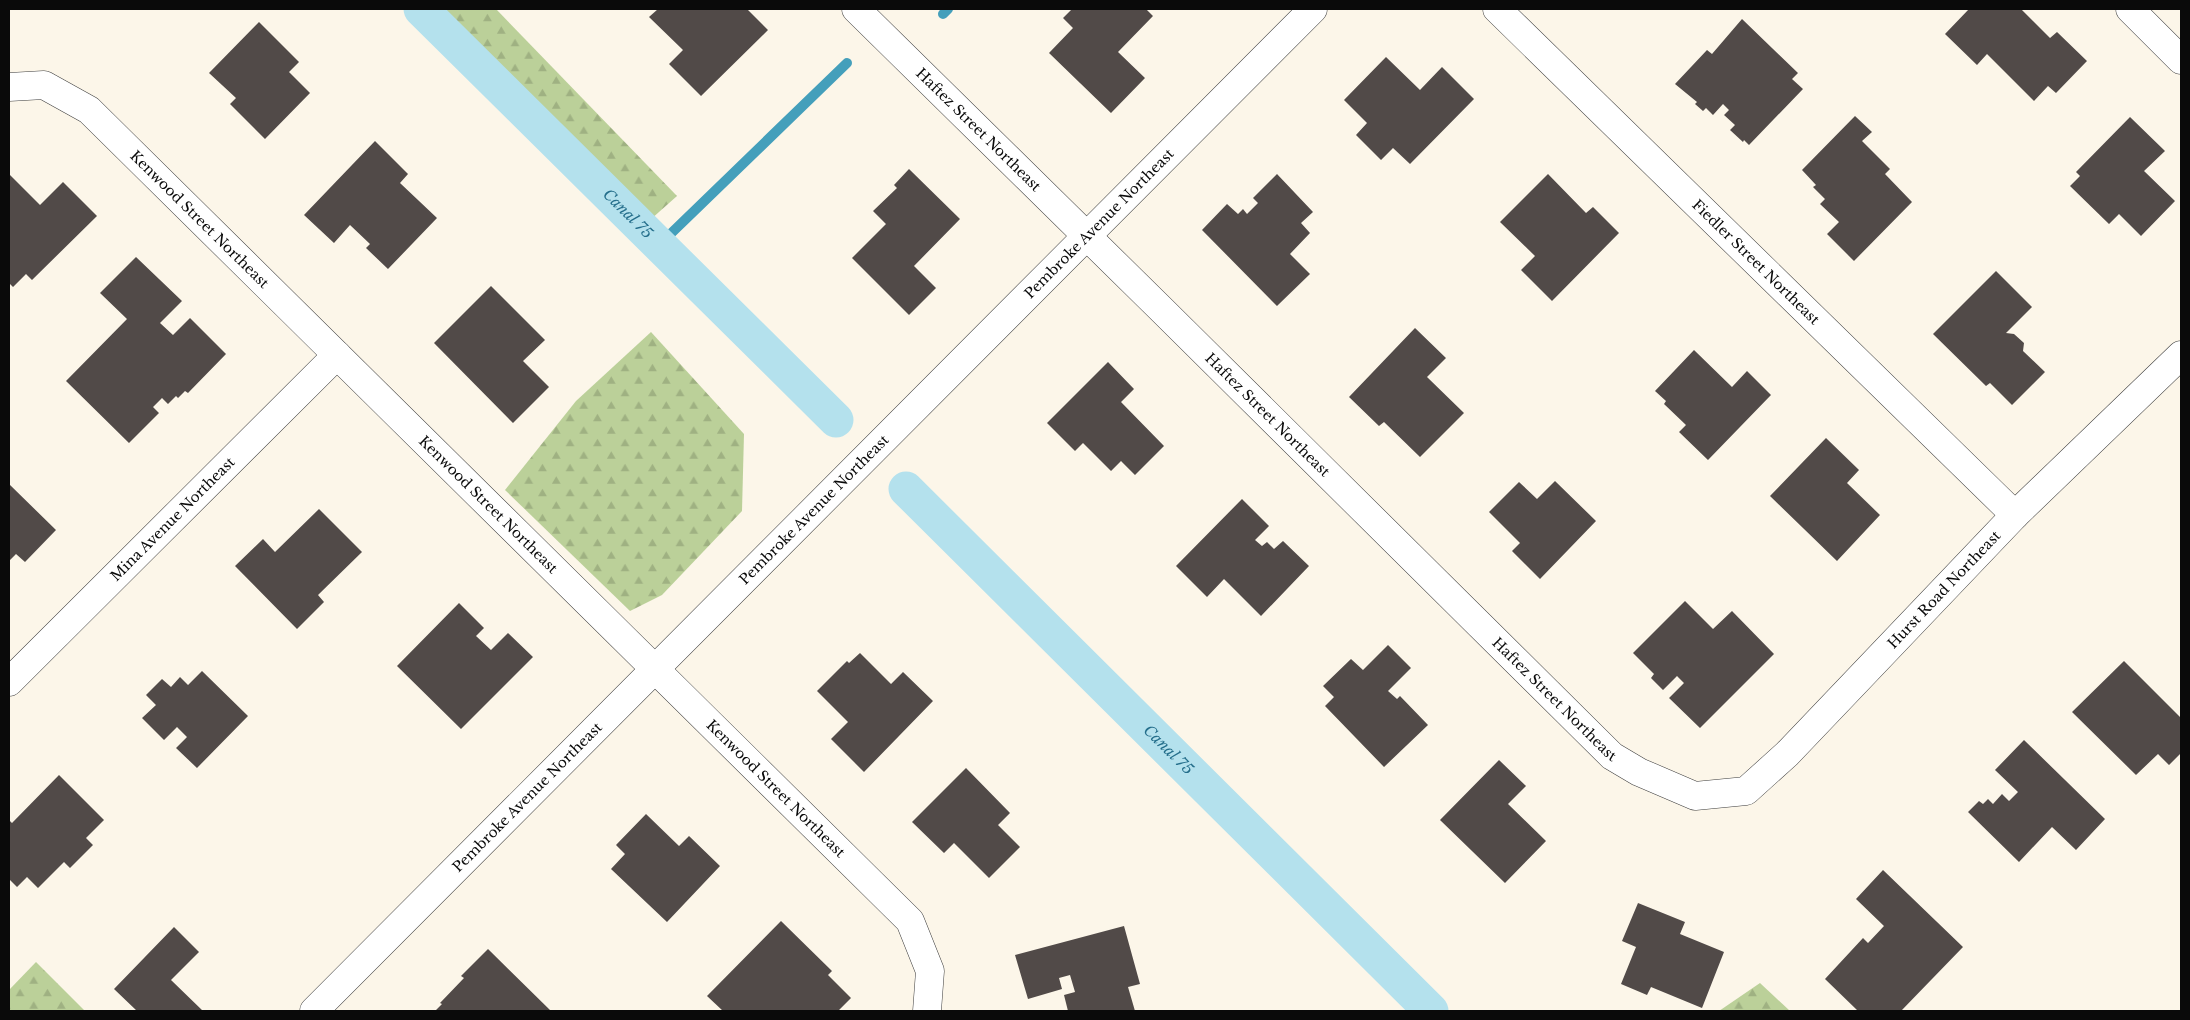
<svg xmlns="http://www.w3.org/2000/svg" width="2190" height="1020" font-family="'Libre Baskerville',serif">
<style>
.forest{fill:url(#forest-firs)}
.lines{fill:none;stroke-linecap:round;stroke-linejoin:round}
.stream{stroke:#449fbb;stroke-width:10}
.canal{stroke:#b4e1ed;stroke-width:35}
.building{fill:#514a48}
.street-casing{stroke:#3d3d3d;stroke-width:29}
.street{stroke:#fff;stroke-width:28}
.labels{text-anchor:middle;stroke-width:5;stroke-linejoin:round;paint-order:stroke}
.street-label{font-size:14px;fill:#0a0a0a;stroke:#fff}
.water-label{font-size:15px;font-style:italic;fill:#246e8b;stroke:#fff}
</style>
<defs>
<pattern id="forest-firs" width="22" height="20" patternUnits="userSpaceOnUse" patternTransform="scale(1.25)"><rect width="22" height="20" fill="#bbd099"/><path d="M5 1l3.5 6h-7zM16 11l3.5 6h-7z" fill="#9fb182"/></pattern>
</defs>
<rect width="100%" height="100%" fill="#fcf6e9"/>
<g class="forest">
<path d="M438,9h58l181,187 -27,24z"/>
<path d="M651,332l93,102 -2,77 -80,84 -32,16 -125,-121 71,-89z"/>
<path d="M36,962l49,49h-76v-21z"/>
<path d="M1760,983l30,28h-71z"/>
</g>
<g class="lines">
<g class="stream">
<path d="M943,14l5,-5"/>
<path d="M659,245l188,-182"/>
</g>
<g class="canal">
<path id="s1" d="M421,9l415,411"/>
<path id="s2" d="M906,489l525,522"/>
</g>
</g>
<g class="building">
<path d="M658,9h74l2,1 13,-1 21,21 -67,66 -32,-32 14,-14 -34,-33z"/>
<path d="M1072,9h74l7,7 -35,36 27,26 -34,35 -62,-60 24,-25 -10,-10z"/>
<path d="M1969,9h52l29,29 7,-6 30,29 -31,32 -8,-7 -14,15 -47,-47 -10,11 -32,-31z"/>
<path d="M1742,19l56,54 -6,6 11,10 -54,56 -5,-5 -1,2 -13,-12 5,-5 -11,-10 5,-5 -6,-6 -10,11 -7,-7 -3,3 -8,-7 2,-2 -22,-18 32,-34 5,4z"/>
<path d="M259,22l40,40 -10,10 21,21 -45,46 -35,-35 6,-6 -27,-25z"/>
<path d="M1386,57l34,33 22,-23 32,32 -64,65 -17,-16 -12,12 -25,-25 11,-12 -23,-23z"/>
<path d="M1855,116l17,16 -10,9 28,28 -5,5 27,28 -58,59 -27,-27 12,-12 -19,-18 5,-5 -12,-12 3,-2 -14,-15z"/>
<path d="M2130,117l35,34 -21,20 31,30 -34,35 -22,-22 -10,10 -39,-38 10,-10 -4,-4z"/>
<path d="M375,141l33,33 -8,9 37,35 -49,51 -22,-21 4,-4 -20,-19 -16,18 -30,-28z"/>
<path d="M909,169l51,50 -46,47 22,22 -27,27 -57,-57 34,-34 -13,-13 24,-23 -3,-3z"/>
<path d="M9,174l31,31 23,-23 34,34 -65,64 -6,-6 -13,13 -4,-4z"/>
<path d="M1277,174l36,38 -12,11 9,10 -20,21 20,20 -33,32 -75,-76 25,-26 11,10 5,-5 4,5 11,-11 -5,-5z"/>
<path d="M1548,174l38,39 7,-6 26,26 -67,68 -31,-31 14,-14 -35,-34z"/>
<path d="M136,257l46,44 -22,22 13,12 17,-17 36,36 -38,39 -3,-2 -7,7 -2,-2 -8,8 -6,-6 -9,9 6,6 -30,30 -63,-62 61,-62 -27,-26z"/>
<path d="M1996,271l36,36 -26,26 8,1 10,9 -1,8 22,21 -33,33 -22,-22 -4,3 -53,-52z"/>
<path d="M491,286l54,54 -22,21 26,26 -36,36 -79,-80z"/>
<path d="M1415,328l31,30 -19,19 37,36 -44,44 -36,-35 -5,4 -30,-29z"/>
<path d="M1694,350l38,37 15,-16 24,24 -63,65 -29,-28 7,-7 -22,-21 2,-3 -11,-10z"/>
<path d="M1108,362l26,27 -13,13 43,44 -29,29 -14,-14 -10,10 -28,-28 -8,8 -28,-28z"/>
<path d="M1826,438l33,32 -12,13 33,32 -43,46 -67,-65z"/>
<path d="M1555,481l41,40 -56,58 -28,-28 8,-8 -31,-31 30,-30 18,17z"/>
<path d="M9,484l47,46 -31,32 -9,-8 -7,7z"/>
<path d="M1242,499l27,27 -14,14 7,6 5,-4 7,7 9,-8 26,25 -48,50 -37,-37 -17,18 -31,-31z"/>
<path d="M319,509l43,43 -44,43 6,7 -27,27 -62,-63 28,-27 12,13z"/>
<path d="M1685,601l28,28 19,-18 42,43 -74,74 -31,-30 15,-15 -7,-7 -14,14 -12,-12 3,-4 -21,-21z"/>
<path d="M459,603l25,25 -8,8 15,14 17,-17 25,24 -72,72 -64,-63z"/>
<path d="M1388,645l23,23 -23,23 9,8 3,-3 28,29 -44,42 -59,-61 9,-9 -11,-11 28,-27 12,11z"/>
<path d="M860,653l31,31 12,-12 30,29 -69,71 -33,-33 17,-17 -31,-31 30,-30 2,2z"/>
<path d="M2124,661l57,57v35l-12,12 -11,-11 -22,21 -64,-63z"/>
<path d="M202,671l46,45 -51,52 -21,-20 11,-11 -10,-10 -13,13 -22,-22 14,-13 -10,-10 16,-16 9,8 9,-10 8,8z"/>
<path d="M2024,740l81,79 -29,31 -24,-23 -33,35 -51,-50 11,-11 4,3 5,-5 5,5 9,-10 7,7 9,-9 -23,-22z"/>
<path d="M1499,760l27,26 -18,18 38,37 -41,42 -65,-63z"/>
<path d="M966,768l44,45 -12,12 22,22 -31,31 -35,-35 -10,10 -32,-31z"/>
<path d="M59,775l45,45 -18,18 7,7 -23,23 -6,-6 -26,26 -11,-11 -10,10 -8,-8v-59l3,3z"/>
<path d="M646,814l33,32 10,-10 31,30 -53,56 -56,-53 14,-15 -9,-9z"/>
<path d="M1883,870l80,77 -62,64h-43l-33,-32 38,-41 5,5 16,-17 -28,-27z"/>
<path d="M1638,903l47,19 -5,12 44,18 -22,56 -51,-21 -4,8 -26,-11 15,-37 -14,-6z"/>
<path d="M781,921l51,50 -4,4 23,23 -13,13h-115l-16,-15z"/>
<path d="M1124,926l16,58 -12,3 7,24h-67l-4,-16 11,-3 -5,-17 -11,3 3,11 -34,10 -13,-44z"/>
<path d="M174,927l25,25 -28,28 32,31h-66l-23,-22z"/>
<path d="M488,949l63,62h-116l7,-7 -2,-1 24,-25 -3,-2z"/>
</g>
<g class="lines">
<g class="street-casing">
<g id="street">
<path id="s3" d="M856,9l307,302 449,445 27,16 56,24 51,-5 41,-37 228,-239 166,-160"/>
<path id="s4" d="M1497,9l518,506"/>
<path d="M2130,9l51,51"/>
<path id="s5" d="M9,87l35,-2 45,25 821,811 20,50 -3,40"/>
<path id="s6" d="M9,682l328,-327"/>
<path id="s7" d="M314,1011l999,-1002"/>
</g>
</g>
<use href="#street" class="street"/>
</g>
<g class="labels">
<g class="street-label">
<text dy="5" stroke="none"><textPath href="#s3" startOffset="172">Haftez Street Northeast</textPath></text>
<text dy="5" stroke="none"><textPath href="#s5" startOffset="242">Kenwood Street Northeast</textPath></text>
<text dy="5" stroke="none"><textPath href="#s7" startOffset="1112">Pembroke Avenue Northeast</textPath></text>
<text dy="5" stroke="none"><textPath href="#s4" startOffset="362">Fiedler Street Northeast</textPath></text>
<text dy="5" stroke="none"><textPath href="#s3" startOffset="578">Haftez Street Northeast</textPath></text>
<text dy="5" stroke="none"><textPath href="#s5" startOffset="648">Kenwood Street Northeast</textPath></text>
<text dy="5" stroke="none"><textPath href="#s7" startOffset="708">Pembroke Avenue Northeast</textPath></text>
<text dy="5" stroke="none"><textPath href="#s6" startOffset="231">Mina Avenue Northeast</textPath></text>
<text dy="5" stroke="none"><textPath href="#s3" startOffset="1489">Hurst Road Northeast</textPath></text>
<text dy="5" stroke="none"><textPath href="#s3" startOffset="982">Haftez Street Northeast</textPath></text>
<text dy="5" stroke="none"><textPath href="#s5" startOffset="1052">Kenwood Street Northeast</textPath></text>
<text dy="5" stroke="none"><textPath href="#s7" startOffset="302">Pembroke Avenue Northeast</textPath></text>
</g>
<g class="water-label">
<text dy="5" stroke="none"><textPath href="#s1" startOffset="291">Canal 75</textPath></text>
<text dy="5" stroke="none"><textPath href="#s2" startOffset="370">Canal 75</textPath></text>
</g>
</g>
<rect width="2190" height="1020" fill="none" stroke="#0a0a0a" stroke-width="20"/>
</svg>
